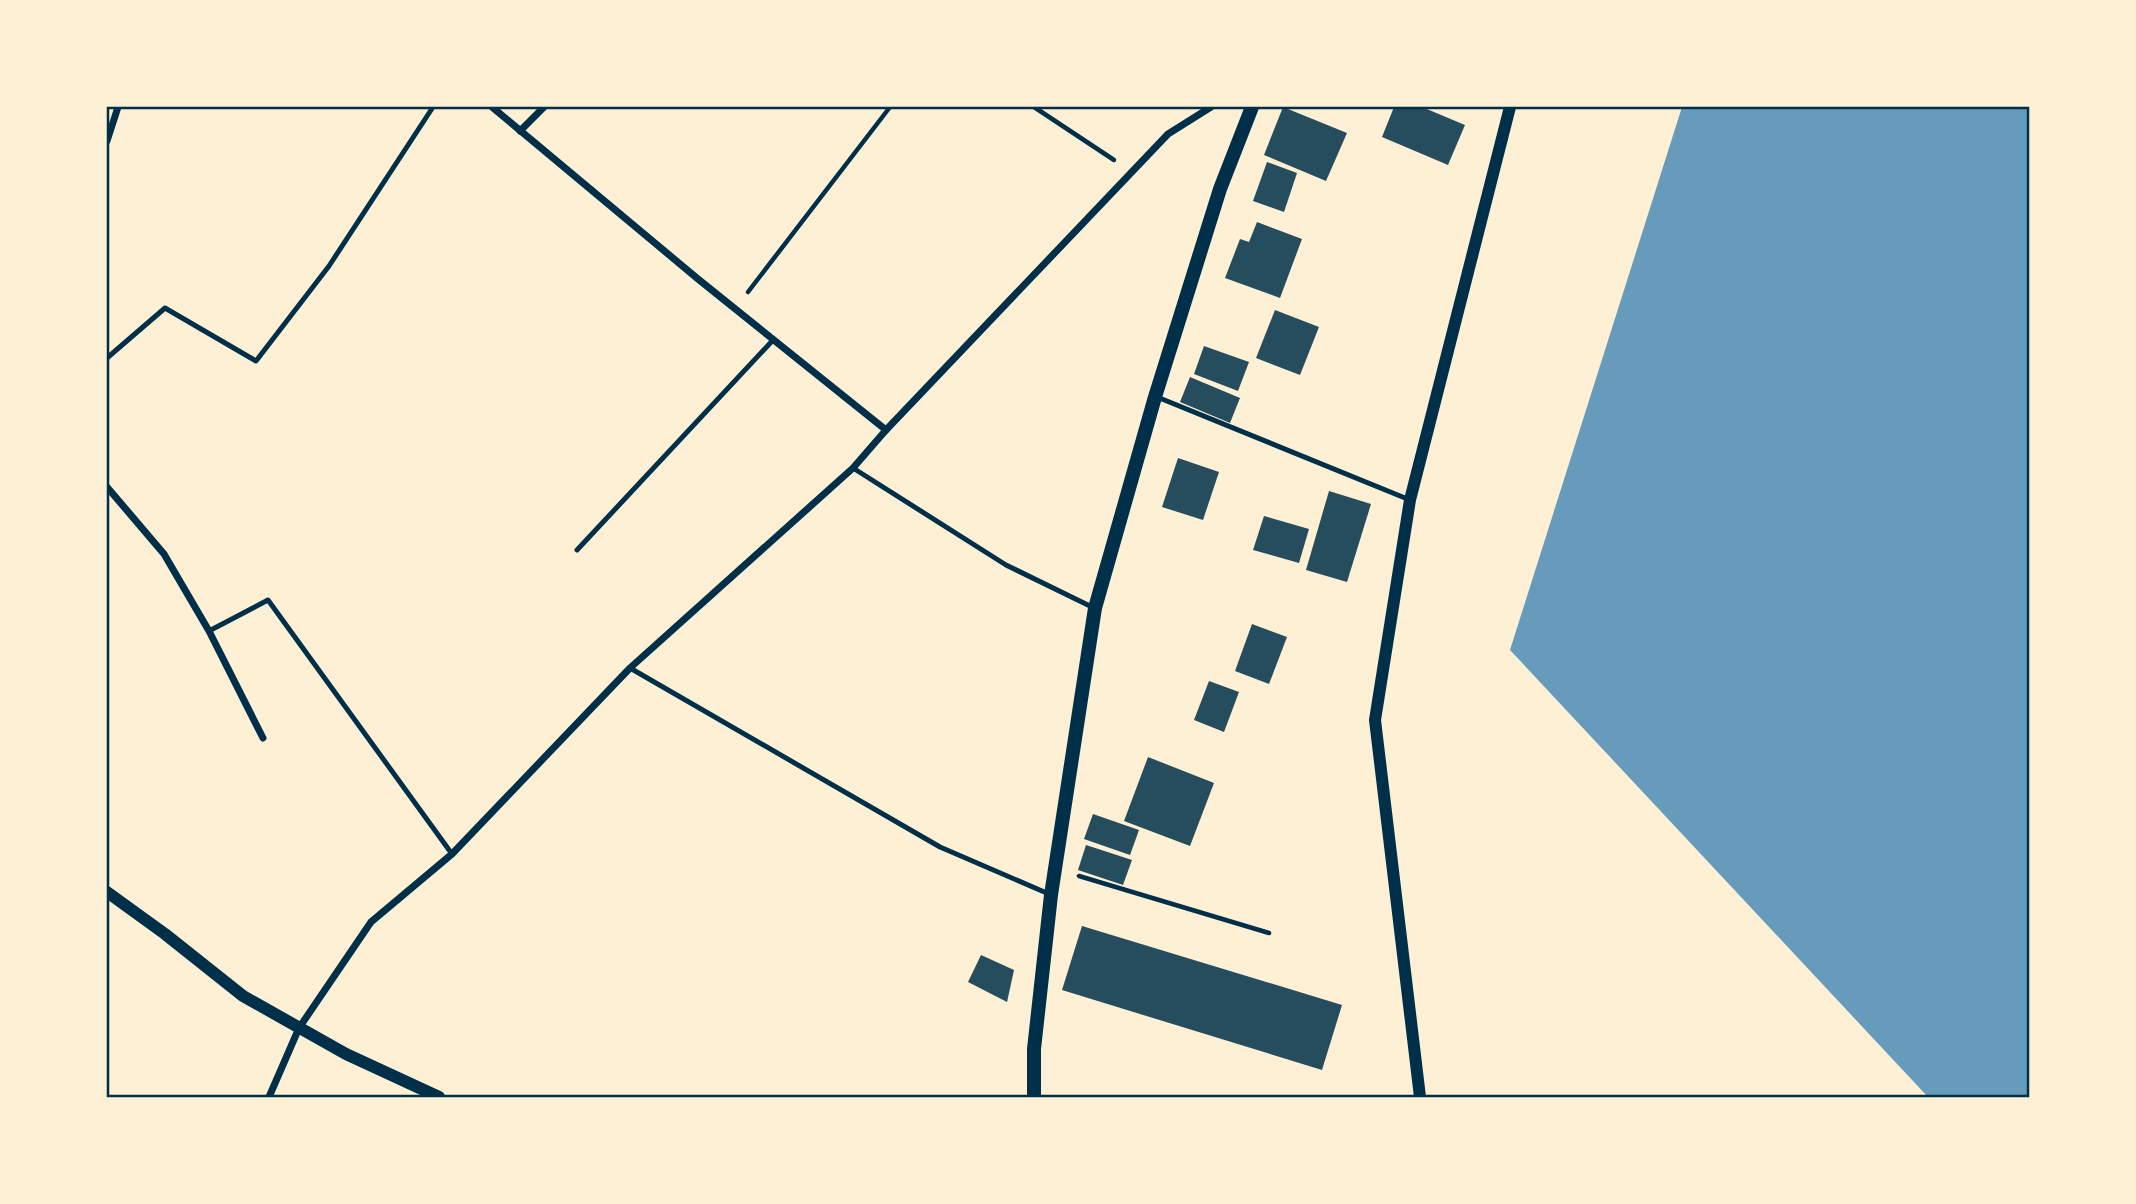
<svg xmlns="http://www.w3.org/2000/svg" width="2136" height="1204" font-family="'Work Sans',sans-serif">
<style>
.water{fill:#669bbc}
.building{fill:#264d5e}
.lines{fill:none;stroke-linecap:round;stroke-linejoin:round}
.path{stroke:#003049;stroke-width:4.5}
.service{stroke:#003049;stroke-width:5}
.minor{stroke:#003049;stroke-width:7}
.tertiary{stroke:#003049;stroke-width:12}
.secondary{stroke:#003049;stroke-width:14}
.neatline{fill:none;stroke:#003049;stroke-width:2.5}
</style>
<rect width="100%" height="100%" fill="#fdf0d5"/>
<path class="water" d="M1682,107h347v990h-101l-418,-447z"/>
<g class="building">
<path d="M1283,107l64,26 -21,48 -62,-26z"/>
<path d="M1394,107h28l43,18 -17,40 -66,-28z"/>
<path d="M1267,162l30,11 -13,39 -31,-11z"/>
<path d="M1257,222l45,17 -22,59 -55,-20 15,-39 9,3z"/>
<path d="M1275,310l44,17 -19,48 -44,-17z"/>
<path d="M1204,346l45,16 -11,29 -44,-17z"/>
<path d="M1190,377l50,21 -10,25 -50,-21z"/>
<path d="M1178,458l41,14 -16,48 -41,-13z"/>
<path d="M1329,491l42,13 -24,78 -41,-12z"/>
<path d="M1264,516l45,13 -10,34 -46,-13z"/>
<path d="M1252,624l35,13 -18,47 -34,-13z"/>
<path d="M1209,681l30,11 -15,40 -30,-12z"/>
<path d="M1148,757l66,26 -24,63 -66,-25z"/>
<path d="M1093,814l46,16 -9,25 -46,-16z"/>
<path d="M1086,845l46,15 -9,25 -45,-15z"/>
<path d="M1082,926l260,79 -20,65 -260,-80z"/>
<path d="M981,955l33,15 -7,32 -39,-20z"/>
</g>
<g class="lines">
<g class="path">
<path d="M1034,107l80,53"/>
<path d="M748,292l142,-185"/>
<path d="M1079,876l190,57"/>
</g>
<g class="service">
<path d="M107,358l58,-50 91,53 73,-95 104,-159"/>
<path d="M1157,397l253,103"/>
<path d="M853,468l153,97 86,42"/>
<path d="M577,550l197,-211"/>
<path d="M209,631l59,-31 184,254"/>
<path d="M630,668l310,179 109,47"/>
</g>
<g class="minor">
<path d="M492,107l206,172 188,151"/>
<path d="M520,131l24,-24"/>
<path d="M107,141l11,-34"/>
<path d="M107,487l57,67 45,77 54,107"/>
<path d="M269,1097l30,-69 72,-106 81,-68 178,-186 223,-200 33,-38 282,-296 43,-27"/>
</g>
<g class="tertiary">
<path d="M107,892l58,42 78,62 103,58 93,43"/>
<path d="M1420,1097l-45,-377 35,-220 100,-393"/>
</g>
<path class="secondary" d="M1034,1097v-48l17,-154 44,-287 60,-211 65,-208 32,-82"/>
</g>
<rect width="2136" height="1204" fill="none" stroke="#fdf0d5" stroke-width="217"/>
<rect x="108" y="108" width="1920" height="988" class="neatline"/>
</svg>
